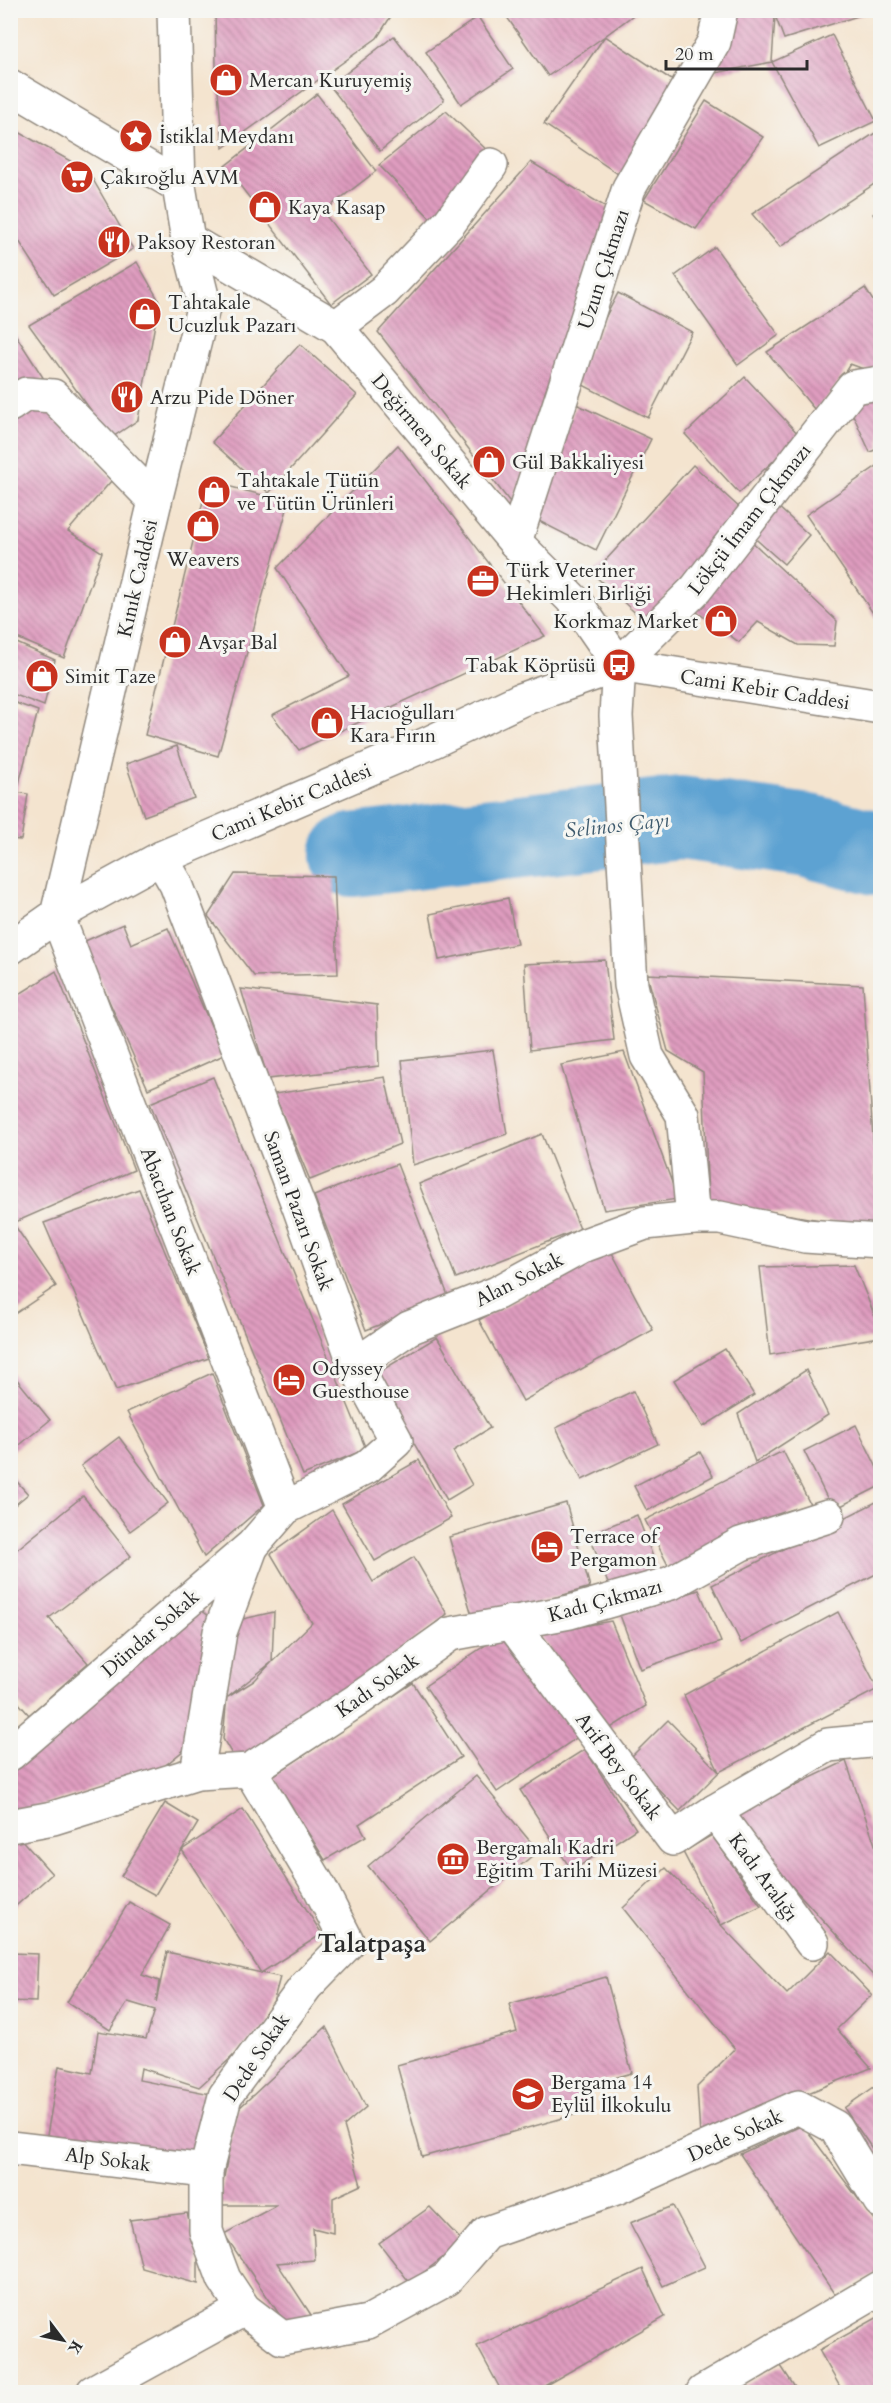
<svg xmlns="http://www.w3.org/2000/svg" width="891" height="2403" font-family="Cardo,serif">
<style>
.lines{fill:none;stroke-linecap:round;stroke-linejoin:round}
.river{stroke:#5da2d2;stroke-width:84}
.building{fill:url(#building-back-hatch);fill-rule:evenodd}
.minor-casing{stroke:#90887d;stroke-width:36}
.major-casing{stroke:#90887d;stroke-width:36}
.minor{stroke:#fff;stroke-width:33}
.major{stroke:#fff;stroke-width:33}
.labels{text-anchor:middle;stroke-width:6;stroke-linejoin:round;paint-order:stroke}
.poi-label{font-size:20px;fill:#2b2b2b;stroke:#f6f6f2;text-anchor:start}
.street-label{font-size:20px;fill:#2b2b2b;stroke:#f6f6f2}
.water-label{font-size:21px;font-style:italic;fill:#3f5b6e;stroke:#f6f6f2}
.district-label{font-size:26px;font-weight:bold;fill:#2b2b2b;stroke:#f6f6f2}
</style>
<defs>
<pattern id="building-back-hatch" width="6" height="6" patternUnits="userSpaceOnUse" patternTransform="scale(1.5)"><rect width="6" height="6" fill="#df9cbf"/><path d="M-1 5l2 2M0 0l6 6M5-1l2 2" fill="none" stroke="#b57f9b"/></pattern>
</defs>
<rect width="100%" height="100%" fill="#f6f6f2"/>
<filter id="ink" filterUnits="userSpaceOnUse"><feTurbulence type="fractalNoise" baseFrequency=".0167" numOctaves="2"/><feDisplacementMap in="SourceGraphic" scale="12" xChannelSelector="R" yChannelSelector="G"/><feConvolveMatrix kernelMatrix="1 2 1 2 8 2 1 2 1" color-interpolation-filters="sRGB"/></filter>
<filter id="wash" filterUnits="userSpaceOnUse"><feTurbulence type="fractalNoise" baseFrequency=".008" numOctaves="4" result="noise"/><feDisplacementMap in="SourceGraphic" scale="24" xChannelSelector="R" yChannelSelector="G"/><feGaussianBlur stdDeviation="1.35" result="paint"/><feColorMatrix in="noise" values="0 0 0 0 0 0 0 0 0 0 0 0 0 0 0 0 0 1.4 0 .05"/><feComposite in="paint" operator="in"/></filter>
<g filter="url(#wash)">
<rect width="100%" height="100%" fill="#f4e4cf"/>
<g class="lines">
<path class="river" d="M352,855l329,-37 128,18 71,18"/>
</g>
<g id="blocks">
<g class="building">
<path d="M215,10h180l-18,28 -154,110 -7,-80z"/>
<path d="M502,10h138l-35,26 76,50 -60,90 -77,-52 61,-88 -57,40z"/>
<path d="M738,10l37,6 -3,46 -57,11z"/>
<path d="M773,10h101v1l-90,28z"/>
<path d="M478,17l35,52 -52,35 -35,-52z"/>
<path d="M832,35l44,86 -57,27 -47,-86z"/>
<path d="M394,36l50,64 -64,51 -50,-65z"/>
<path d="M317,94l59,77 -53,41 48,62 -40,30 -106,-138z"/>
<path d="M706,101l57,36 -67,92 -52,-29z"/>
<path d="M446,111l44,42 -54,71 -57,-59z"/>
<path d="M10,127l78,44 45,78 -79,46 -44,-68z"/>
<path d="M875,133l5,7v40l-100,67 -28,-33z"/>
<path d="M531,162l80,48 -98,296 -135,-174z"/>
<path d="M880,209v17l-7,-12z"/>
<path d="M715,247l64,88 -41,30 -63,-89z"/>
<path d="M137,262l22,39 -21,119 -27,18 -82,-113z"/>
<path d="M865,288l15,24v54l-8,6 -22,-8 -17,27 -18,19 -48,-58z"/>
<path d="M618,293l74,39 -44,86 -75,-38z"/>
<path d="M10,326l34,53 -34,21z"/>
<path d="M300,344l57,51 -88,98 -57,-51z"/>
<path d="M745,377l55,59 -61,57 -54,-59z"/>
<path d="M880,393v55l-10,4 -21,-46z"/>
<path d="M44,402l68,78 -44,51 34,21 -38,106 -54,-23v-211z"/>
<path d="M576,404l75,35 -55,111 -63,-32z"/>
<path d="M398,445l147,191 -246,114 -27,-35 77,-39 -72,-108z"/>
<path d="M880,464v153l-3,2 -71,-104z"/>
<path d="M693,465l50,46 -99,110 -51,-47z"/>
<path d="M208,481l81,21 -71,254 -73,-21z"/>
<path d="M776,505l33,30 -25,29 -34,-30z"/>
<path d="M747,537l90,84 -3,25 -36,-1 -40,-23 -19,20 -45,-32z"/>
<path d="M10,640l45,20 -11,46 -34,-13z"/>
<path d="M10,701l28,10 -21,80 -7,-2z"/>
<path d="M177,746l17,52 -50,18 -18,-52z"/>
<path d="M10,791l18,3 -7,46 -11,-1z"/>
<path d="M235,874l99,2 4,98 -84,2 -46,-60z"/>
<path d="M508,898l9,46 -78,16 -9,-46z"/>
<path d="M123,924l8,20 37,-16 56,127 -76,34 -65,-147z"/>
<path d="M605,960l9,80 -84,10 -6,-86z"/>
<path d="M56,971l78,199 -121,53 43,63 -46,31v-317z"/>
<path d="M647,974l216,11 16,245 -171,-29 -5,-129 -35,-21z"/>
<path d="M241,989l136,16 2,61 -111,13z"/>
<path d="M493,1050l14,84 -94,31 -11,-105z"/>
<path d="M624,1052l54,147 -74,11 -43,-145z"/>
<path d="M213,1077l153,372 -63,26 -153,-372z"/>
<path d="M385,1077l15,67 -90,36 -36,-86z"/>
<path d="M542,1134l38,95 -124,49 -37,-94z"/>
<path d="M397,1164l52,134 -83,32 -52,-134z"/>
<path d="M139,1189l70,169 -93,32 -72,-167z"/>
<path d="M610,1249l43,81 -130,71 -44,-81z"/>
<path d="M854,1265l26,64v8l-110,18 -10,-88z"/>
<path d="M437,1337l53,91 -37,23 19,34 -25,15 -73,-125z"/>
<path d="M725,1349l29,46 -51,32 -29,-47z"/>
<path d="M806,1370l22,45 -73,47 -17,-48z"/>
<path d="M10,1371l40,49 -40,33z"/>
<path d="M212,1373l52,132 -60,52 -77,-145z"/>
<path d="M633,1391l25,53 -76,36 -26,-52z"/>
<path d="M856,1425l24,49v12l-47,24 -29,-59z"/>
<path d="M119,1437l49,66 -38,28 -49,-65z"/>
<path d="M783,1451l27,53 -138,69 -27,-53z"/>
<path d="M700,1452l13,24 -66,35 -13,-25z"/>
<path d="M419,1460l32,58 -76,43 -33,-57z"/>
<path d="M10,1474l18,20 -18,15z"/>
<path d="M83,1496l48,60 -82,62 39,45 -59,52 -19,-22v-138z"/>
<path d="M878,1501l2,5v66l-139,71 -29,-58z"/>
<path d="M566,1503l24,84 -116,35 -25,-85z"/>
<path d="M332,1510l41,72 41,-25 33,57 -106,84 -102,68 -16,-27 11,-118 40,-9 -2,50 40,-39 -41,-69zM272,1662l-18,19 -26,16z"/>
<path d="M637,1515l23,60 -48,19 -23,-60z"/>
<path d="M699,1590l22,52 -81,27 -20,-54z"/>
<path d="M201,1610l13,10 -18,120 -34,28 -152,47v-50z"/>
<path d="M838,1612l40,77 -159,83 -39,39 -51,-52 39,-39 51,52 -35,-77z"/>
<path d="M611,1621l35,85 -37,23 -71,-95z"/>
<path d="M514,1626l71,106 -88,60 -72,-106z"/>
<path d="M413,1683l48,74 -102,67 7,12 -41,24 -52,-84z"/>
<path d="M585,1749l51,80 -64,42 -52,-81z"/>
<path d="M846,1761l34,98v124l-151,-166z"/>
<path d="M476,1776l62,75 -108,90 -62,-75z"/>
<path d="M165,1803l33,20 -43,72 -34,-19z"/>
<path d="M243,1809l79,125 -61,39 -79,-123z"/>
<path d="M712,1835l49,71 -40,19 66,69 43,-43 42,44 -35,34 34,39 -171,68 -3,-49 38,-38 -112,-141 43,-40 55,57 -38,-73z"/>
<path d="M18,1836l34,38 -42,37v-73z"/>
<path d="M129,1902l41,23 -28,50 17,6 -3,21 11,-50 113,25 -13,48 -68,62 -58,-19 -2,12 72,14 -13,69 -151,-28 12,-69 33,7 6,-42 48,8 9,-29 -27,-8 -18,28 -43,-28z"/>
<path d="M10,1953l28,1 -2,48 -26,-1z"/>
<path d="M606,1977l26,96 -47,13 7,24 -170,47 -25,-92 120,-33 -8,-28z"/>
<path d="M326,2027l40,80 -22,19 17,59 -28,13v35l-20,-5 2,32 -38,3 40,61 -29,3 -64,-93 53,-29h-58l17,-94z"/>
<path d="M877,2085l3,4v71l-36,-52z"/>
<path d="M803,2125l77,103v43l-45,24 -95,-141z"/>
<path d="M673,2206l32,61 -42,19 -33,-63z"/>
<path d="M430,2207l33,35 -53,41 -31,-40z"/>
<path d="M187,2213l11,39v32l-56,-16 -12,-48z"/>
<path d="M643,2269l22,48 -131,75h-32l-25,-46z"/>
<path d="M880,2316v76h-37l-24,-42z"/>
<path d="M781,2366l17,26h-65z"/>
</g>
</g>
</g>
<g filter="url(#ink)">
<use href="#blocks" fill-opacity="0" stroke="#90887d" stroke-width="1.5"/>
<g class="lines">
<g class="minor-casing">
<g id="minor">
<path d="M336,327l48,-36 66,-69 41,-57"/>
<path d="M10,405l16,-11 27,2 102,105"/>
<path d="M515,542l114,-354 85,-146 7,-32"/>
<path d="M619,665l77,-76 157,-202 27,-4"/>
<path d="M57,915l228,593"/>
<path d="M355,1365l54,-37 88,-35 88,-48 60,-22 48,-5"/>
<path d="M511,1622l162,217 42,-28 113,-66 52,-5"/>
<path d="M10,1754l242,-208 33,-38 82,-41 29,-26 -41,-76 -56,-158 -123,-323 -15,-26"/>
<path d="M250,1770l109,-71 91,-65 120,-22 101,-29 70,-39 87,-28"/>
<path d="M197,1773l23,-141 31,-84"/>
<path d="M715,1811l97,132"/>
<path d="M10,1826l43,-8 144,-45 53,-3 69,116 29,57 -42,43 -81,110 -19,75v60l18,48 20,30 38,29 86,-16 79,-43 40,-46 129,-45 182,-81 37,20 45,74"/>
<path d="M10,2148l196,23"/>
<path d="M93,2392l151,-83"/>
</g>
</g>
<g class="major-casing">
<g id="major">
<path d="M10,86l169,100"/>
<path d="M188,240l148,87 179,215 62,62 42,61 -3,51 15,269 16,71 36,59 10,103h27l85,18 75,5"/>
<path d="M57,915l98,-414 49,-197 -16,-64 -9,-54 -5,-176"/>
<path d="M10,948l47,-33 104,-57 268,-115 91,-43 99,-35 261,42"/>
<path d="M703,2392l177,-104"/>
</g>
</g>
<use href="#minor" class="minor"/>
<use href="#major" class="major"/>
</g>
</g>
<defs>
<g id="shop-disc" transform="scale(1.725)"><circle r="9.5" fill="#c8321e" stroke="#f6f6f2"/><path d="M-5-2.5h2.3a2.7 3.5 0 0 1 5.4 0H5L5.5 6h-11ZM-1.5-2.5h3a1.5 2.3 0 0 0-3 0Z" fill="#fff"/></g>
<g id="sight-disc" transform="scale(1.725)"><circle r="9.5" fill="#c8321e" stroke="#f6f6f2"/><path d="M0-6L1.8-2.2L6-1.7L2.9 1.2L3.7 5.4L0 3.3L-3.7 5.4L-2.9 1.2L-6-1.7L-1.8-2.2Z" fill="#fff"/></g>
<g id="supermarket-disc" transform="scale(1.725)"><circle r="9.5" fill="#c8321e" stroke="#f6f6f2"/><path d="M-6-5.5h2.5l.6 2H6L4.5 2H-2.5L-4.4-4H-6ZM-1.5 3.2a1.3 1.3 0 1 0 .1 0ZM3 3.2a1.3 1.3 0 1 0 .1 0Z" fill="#fff"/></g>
<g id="restaurant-disc" transform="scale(1.725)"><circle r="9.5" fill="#c8321e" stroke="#f6f6f2"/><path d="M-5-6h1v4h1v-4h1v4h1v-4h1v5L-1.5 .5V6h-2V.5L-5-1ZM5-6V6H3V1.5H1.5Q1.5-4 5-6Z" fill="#fff"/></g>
<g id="office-disc" transform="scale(1.725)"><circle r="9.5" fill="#c8321e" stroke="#f6f6f2"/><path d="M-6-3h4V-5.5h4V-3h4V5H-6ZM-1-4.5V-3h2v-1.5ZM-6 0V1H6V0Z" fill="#fff"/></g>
<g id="bus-disc" transform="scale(1.725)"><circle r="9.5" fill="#c8321e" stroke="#f6f6f2"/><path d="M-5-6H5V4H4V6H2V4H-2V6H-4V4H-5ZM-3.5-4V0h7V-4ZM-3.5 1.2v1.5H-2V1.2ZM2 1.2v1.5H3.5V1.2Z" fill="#fff"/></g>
<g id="hotel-disc" transform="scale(1.725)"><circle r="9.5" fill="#c8321e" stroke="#f6f6f2"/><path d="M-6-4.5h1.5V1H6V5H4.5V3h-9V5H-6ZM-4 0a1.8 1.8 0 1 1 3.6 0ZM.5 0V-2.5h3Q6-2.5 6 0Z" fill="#fff"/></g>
<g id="museum-disc" transform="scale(1.725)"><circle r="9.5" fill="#c8321e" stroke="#f6f6f2"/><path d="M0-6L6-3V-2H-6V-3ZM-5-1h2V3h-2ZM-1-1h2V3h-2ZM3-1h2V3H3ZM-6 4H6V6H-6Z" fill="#fff"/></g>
<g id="school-disc" transform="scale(1.725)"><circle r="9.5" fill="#c8321e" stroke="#f6f6f2"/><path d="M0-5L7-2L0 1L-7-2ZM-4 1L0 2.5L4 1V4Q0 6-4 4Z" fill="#fff"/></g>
</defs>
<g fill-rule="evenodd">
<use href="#shop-disc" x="226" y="80"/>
<use href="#sight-disc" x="136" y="136"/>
<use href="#supermarket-disc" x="77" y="177"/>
<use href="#shop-disc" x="265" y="207"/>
<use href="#restaurant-disc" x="114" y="242"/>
<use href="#shop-disc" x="145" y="314"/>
<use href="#restaurant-disc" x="127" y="397"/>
<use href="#shop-disc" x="489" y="462"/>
<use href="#shop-disc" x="214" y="492"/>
<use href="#shop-disc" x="203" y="526"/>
<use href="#office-disc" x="483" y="581"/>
<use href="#shop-disc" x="721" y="621"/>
<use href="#shop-disc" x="175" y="642"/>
<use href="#bus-disc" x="619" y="665"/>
<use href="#shop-disc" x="42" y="676"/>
<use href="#shop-disc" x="327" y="723"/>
<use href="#hotel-disc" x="289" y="1380"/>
<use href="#hotel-disc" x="547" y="1547"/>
<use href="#museum-disc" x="453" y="1859"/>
<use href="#school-disc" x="528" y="2094"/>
</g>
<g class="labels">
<g class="poi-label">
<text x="249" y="87">Mercan Kuruyemiş</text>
<text x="159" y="143">İstiklal Meydanı</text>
<text x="100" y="184">Çakıroğlu AVM</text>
<text x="288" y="214">Kaya Kasap</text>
<text x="137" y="249">Paksoy Restoran</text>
<text x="168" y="309">Tahtakale<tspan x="168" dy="23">Ucuzluk Pazarı</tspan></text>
<text x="150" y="404">Arzu Pide Döner</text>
<text x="512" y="469">Gül Bakkaliyesi</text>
<text x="237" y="487">Tahtakale Tütün<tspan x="237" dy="23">ve Tütün Ürünleri</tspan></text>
<text x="203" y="566" text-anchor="middle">Weavers</text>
<text x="506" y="577">Türk Veteriner<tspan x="506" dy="23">Hekimleri Birliği</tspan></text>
<text x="698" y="628" text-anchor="end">Korkmaz Market</text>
<text x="198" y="649">Avşar Bal</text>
<text x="596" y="672" text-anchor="end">Tabak Köprüsü</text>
<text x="65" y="683">Simit Taze</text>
<text x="350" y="719">Hacıoğulları<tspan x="350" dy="23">Kara Fırın</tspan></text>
<text x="312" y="1375">Odyssey<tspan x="312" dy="23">Guesthouse</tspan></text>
<text x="570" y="1543">Terrace of<tspan x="570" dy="23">Pergamon</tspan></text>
<text x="476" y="1854">Bergamalı Kadri<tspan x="476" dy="23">Eğitim Tarihi Müzesi</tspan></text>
<text x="551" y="2089">Bergama 14<tspan x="551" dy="23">Eylül İlkokulu</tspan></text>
</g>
<g class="street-label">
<text transform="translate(603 269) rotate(-72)" y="7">Uzun Çıkmazı</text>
<text transform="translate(422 431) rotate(50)" y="7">Değirmen Sokak</text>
<text transform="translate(749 519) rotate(-52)" y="7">Lökçü İmam Çıkmazı</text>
<text transform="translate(137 578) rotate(-77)" y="7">Kınık Caddesi</text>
<text transform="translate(765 689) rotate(9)" y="7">Cami Kebir Caddesi</text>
<text transform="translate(291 802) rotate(-23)" y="7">Cami Kebir Caddesi</text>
<text transform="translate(171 1211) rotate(69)" y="7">Abacıhan Sokak</text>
<text transform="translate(299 1211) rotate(70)" y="7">Saman Pazarı Sokak</text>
<text transform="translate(519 1279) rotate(-27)" y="7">Alan Sokak</text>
<text transform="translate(605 1600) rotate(-15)" y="7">Kadı Çıkmazı</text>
<text transform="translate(150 1633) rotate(-41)" y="7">Dündar Sokak</text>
<text transform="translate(377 1685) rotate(-35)" y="7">Kadı Sokak</text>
<text transform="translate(619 1766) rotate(53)" y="7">Arif Bey Sokak</text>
<text transform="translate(764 1877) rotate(54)" y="7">Kadı Aralığı</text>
<text transform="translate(256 2057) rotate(-56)" y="7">Dede Sokak</text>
<text transform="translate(735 2135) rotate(-24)" y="7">Dede Sokak</text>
<text transform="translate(108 2159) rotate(7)" y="7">Alp Sokak</text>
</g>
<g class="water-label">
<text transform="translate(617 825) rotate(-6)" y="7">Selinos Çayı</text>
</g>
<g class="district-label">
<text x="372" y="1952">Talatpaşa</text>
</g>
</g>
<rect width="891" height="2403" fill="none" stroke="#f6f6f2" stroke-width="36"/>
<g transform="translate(63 2340) rotate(122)" stroke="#f6f6f2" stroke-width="4.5" paint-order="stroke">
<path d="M0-4.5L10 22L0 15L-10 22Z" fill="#2b2b2b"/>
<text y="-9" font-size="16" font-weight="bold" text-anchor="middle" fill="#2b2b2b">K</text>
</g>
<path d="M666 60v9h141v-9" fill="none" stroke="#2b2b2b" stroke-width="3"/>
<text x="675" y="60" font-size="18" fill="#2b2b2b" stroke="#f6f6f2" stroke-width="4.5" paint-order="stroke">20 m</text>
</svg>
